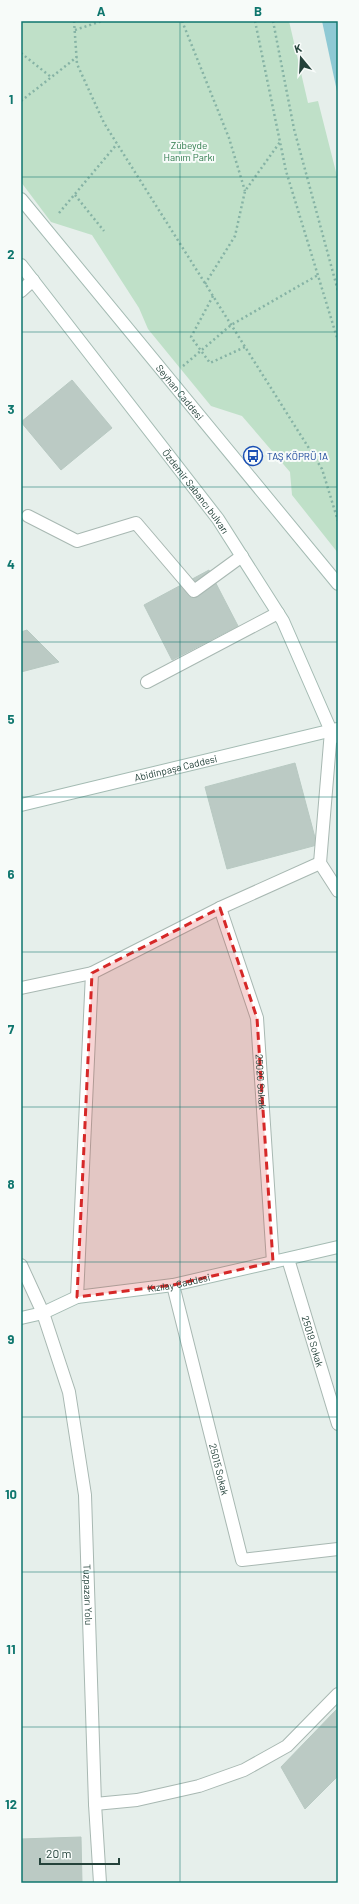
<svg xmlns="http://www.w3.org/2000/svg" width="359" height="1904" font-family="Barlow,sans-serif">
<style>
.green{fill:#bfe0c8}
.water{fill:#8ec9d4}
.building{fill:#bbcac4;stroke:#b8c9c2}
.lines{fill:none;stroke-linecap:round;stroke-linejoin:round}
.street-casing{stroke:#a8b8b2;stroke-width:14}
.secondary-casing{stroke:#a4bbb3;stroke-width:14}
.path{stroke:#86b3a5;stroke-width:2.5;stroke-dasharray:2 3;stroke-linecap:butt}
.street{stroke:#fff;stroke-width:12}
.secondary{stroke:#fff;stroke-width:12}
.marked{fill:#d62828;fill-opacity:0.2;stroke:#d62828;stroke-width:3;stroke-dasharray:8 5;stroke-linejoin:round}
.grid{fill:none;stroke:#0f766e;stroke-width:1;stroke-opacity:0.55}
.labels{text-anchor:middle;stroke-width:4;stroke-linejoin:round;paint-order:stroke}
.park-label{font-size:10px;fill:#2d7a4b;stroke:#f7fbf9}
.street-label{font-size:10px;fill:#24423a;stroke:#f7fbf9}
.transit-label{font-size:10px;fill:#164399;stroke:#f7fbf9;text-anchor:start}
.neatline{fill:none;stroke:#0f766e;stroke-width:1.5}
.grid-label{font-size:13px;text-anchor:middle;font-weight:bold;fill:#0f766e}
</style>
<rect width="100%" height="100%" fill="#e6efeb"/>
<path class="green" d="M21,21h268l19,82 10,-2 20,79v373l-46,-58 -2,-23 -48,-56 -31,-10 -63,-77 -9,-21 -47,-73 -41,-13 -30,-40z"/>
<path class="water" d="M322,21h16v75z"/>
<g class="building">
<path d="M72,380l40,48 -51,42 -40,-48z"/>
<path d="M209,570l29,56 -66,34 -28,-55z"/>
<path d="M27,630l32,32 -38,10v-40z"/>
<path d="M295,763l22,82 -90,24 -22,-82z"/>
<path d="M338,1708v68l-33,33 -24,-42z"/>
<path d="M81,1837l1,46h-61v-44z"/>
</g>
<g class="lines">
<g class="street-casing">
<g id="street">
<path d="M21,291l12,-11"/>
<path d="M28,516l49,25 59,-18 58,68 48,-35"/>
<path d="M147,682l131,-69"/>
<path d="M331,731l-11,132 18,28"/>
<path id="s1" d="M220,908l37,110 16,244"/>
<path d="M21,988l71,-15 128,-65 100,-45"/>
<path id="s2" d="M288,1259l50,165"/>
<path id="s3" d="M21,1265l22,48 26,79 16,103 10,309 5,79"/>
<path id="s4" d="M173,1285l69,275 96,-11"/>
<path d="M77,1297l15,-324"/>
<path d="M95,1804l42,-4 62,-14 45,-16 43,-24 51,-52"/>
</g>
</g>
<g class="secondary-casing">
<g id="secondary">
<path id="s5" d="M21,199l317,385"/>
<path id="s6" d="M21,265l197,254 65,102 48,110 7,6"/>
<path id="s7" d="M21,805l316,-76"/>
<path id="s8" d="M21,1318l22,-5 34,-16 96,-12 165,-38"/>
</g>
</g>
<g class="path">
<path d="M74,21l3,43 27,59 218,346 16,52"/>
<path d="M182,21l47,117 16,53"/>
<path d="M255,21l31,150 52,170"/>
<path d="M273,21l21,108 44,162"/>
<path d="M75,30l27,-9"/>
<path d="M21,53l30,24"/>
<path d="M21,101l56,-44"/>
<path d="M75,195l29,36"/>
<path d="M59,213l58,-69"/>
<path d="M205,284l30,-48 10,-45 35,-49"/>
<path d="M213,296l-22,41 19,26 35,-16"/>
<path d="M183,366l48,-41 87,-50"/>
</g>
<use href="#street" class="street"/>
<use href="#secondary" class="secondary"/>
</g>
<path class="marked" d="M220,908l37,110 16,244 -100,23 -96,12 15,-324z"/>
<path class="grid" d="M180,21v1862M21,177h317M21,332h317M21,487h317M21,642h317M21,797h317M21,952h317M21,1107h317M21,1262h317M21,1417h317M21,1572h317M21,1727h317"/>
<defs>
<g id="bus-ring" transform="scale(1)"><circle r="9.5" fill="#f7fbf9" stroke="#1a4fb4" stroke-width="1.5"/><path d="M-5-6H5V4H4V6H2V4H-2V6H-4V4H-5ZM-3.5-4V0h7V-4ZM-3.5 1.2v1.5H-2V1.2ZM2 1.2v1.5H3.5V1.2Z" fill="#1a4fb4"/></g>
</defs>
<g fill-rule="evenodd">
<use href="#bus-ring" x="253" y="456"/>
</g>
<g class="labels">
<g class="park-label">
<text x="189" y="149">Zübeyde<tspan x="189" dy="12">Hanım Parkı</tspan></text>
</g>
<g class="street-label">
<text dy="4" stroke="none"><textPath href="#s5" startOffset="250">Seyhan Caddesi</textPath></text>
<text dy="4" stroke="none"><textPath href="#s6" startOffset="286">Özdemir Sabancı bulvarı</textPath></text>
<text dy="4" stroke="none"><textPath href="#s7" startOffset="159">Abidinpaşa Caddesi</textPath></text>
<text dy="4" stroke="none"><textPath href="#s1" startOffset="180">25020 Sokak</textPath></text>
<text dy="4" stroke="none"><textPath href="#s8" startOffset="163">Kızılay Caddesi</textPath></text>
<text dy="4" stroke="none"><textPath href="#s2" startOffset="86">25019 Sokak</textPath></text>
<text dy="4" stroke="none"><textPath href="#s4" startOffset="190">25015 Sokak</textPath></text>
<text dy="4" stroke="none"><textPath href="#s3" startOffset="340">Tuzpazarı Yolu</textPath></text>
</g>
<g class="transit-label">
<text x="267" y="460">TAŞ KÖPRÜ 1A</text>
</g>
</g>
<rect width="359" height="1904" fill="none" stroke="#f7fbf9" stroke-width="44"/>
<g transform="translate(301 58) rotate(342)" stroke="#f7fbf9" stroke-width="3" paint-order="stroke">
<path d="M0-3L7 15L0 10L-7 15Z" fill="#24423a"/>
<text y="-6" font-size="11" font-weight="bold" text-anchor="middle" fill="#24423a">K</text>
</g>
<path d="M40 1858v6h79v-6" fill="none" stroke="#24423a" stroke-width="2"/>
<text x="46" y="1858" font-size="12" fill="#24423a" stroke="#f7fbf9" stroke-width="3" paint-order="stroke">20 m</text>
<rect x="22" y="22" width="315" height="1860" class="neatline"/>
<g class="grid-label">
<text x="101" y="16">A</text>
<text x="258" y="16">B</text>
<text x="11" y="104">1</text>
<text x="11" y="259">2</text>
<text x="11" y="414">3</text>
<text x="11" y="569">4</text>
<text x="11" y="724">5</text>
<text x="11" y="879">6</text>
<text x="11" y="1034">7</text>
<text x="11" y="1189">8</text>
<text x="11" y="1344">9</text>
<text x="11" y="1499">10</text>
<text x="11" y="1654">11</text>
<text x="11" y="1809">12</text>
</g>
</svg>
